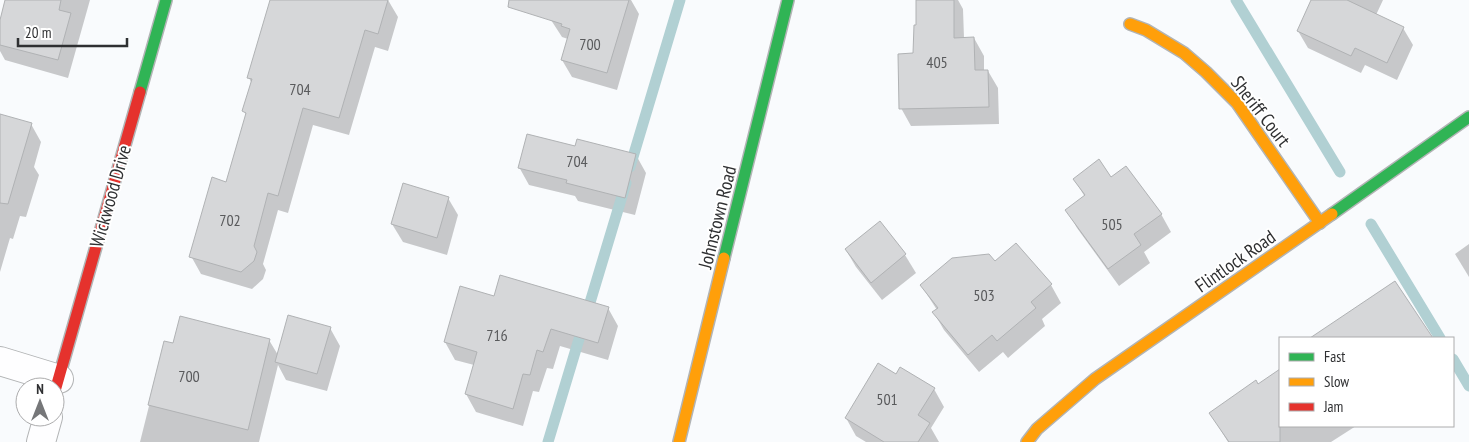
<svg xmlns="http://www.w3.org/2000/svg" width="1469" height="442" font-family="'PT Sans Narrow',sans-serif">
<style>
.shadow{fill:#0003}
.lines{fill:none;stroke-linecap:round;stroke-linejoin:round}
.stream{stroke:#b1d0d3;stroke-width:11}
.building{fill:#d6d7d9;stroke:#b0b2b4}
.street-casing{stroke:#b2b4b5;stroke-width:30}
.fast-casing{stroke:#b2b4b5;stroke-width:14}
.slow-casing{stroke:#b2b4b5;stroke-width:14}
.jam-casing{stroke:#b2b4b5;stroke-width:14}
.street{stroke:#fefeff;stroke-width:28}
.fast{stroke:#30b455;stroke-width:11}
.slow{stroke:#ff9f0a;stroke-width:11}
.jam{stroke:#e5322d;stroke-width:11}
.labels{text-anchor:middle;stroke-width:4;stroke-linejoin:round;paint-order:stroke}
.number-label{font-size:16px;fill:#595a5c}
.street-label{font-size:19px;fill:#2f3032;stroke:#fff}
</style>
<rect width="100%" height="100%" fill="#f9fbfd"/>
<g class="shadow">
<path d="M7,0h83l-22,78 -63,-18 -5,-9v-26z"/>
<path d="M273,0h115l10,17 -10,34 -13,-4 -26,88 -36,-10 -25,88 -10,-3 -15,54 3,6 -3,9 -11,10 -51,-15 -10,-18 36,-73 20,-67 -3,-5 8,-27 -3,-6z"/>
<path d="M548,0h83l8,14 -22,76 -45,-13 -10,-17 6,-21 -6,-2 -11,-17z"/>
<path d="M917,0h41l5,9 1,29h10l10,18v15h4l10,17 1,36 -88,2 -10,-18 14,-54 2,-28z"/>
<path d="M1312,0h71l-7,15 27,13 10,17 -16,35 -32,-15 -4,8 -53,-25 -10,-17z"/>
<path d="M0,115l31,9 10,18 -7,25 5,8 -13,42 -6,-1 -7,23 -3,-1 -10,34z"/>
<path d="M576,148l60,7 10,18 -11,42 -57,-14 -3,-5 -46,-11 -10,-18z"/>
<path d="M1074,179l87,35 10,18 -27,20 6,11 -31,23 -42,-58 -10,-18 18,-13z"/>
<path d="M448,198l10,17 -11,40 -44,-13 -11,-18z"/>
<path d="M880,223l25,32 11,18 -34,27 -26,-33 -10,-17z"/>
<path d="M1016,244l35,41 10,18 -19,16 3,7 -37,32 -5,-6 -24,20 -35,-42 -10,-17 3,-3 -16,-25 74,-22z"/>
<path d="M1469,244v33l-14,-23z"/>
<path d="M1395,283l36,55h-111v-1z"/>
<path d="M495,298l113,10 10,18 -10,34 -48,-14 -7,23 -6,-1 -8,24 -6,-1 -10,35 -47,-14 -10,-18 8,-29 -19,-5 -10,-18z"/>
<path d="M330,328l10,18 -13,45 -41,-11 -8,-15 -19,77h-119l25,-100 9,3 95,-5 9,15z"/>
<path d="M1280,370v56h76l-25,16h-103l-18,-29 48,-27z"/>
<path d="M896,376l38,13 10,18 -13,21 8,14h-73l-10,-6 -10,-18z"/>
</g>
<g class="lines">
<g class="stream">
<path d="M1236,0l104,172"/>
<path d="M630,167l50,-167"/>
<path d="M1371,224l69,114"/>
<path d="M1453,359l16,27"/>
<path d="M548,442l78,-259"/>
</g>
</g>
<g class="building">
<path d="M5,0h56l-2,10 12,3 -13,47 -58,-15v-25z"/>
<path d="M270,0h118l-10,34 -13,-4 -26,88 -36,-10 -25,88 -10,-3 -14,53 3,6 -3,9 -13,11 -52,-15 23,-80 14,5 20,-69 -4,-2 10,-32 -5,-1z"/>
<path d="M509,0h120l-22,73 -46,-13 9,-31 -9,-3 1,-2 -54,-17z"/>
<path d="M916,0h38v38l20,-1 1,33h13l1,37 -90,2 -1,-55 15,-1 1,-28h2z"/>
<path d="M1311,0h36l57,27 -17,36 -32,-15 -4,8 -54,-25z"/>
<path d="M0,114l32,9 -24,81 -8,-1z"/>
<path d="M527,134l48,12 2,-7 59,15 -11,44 -59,-15 1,-3 -49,-12z"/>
<path d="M1099,159l12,18 15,-11 36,48 -28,20 7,11 -33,24 -43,-59 20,-15 -12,-16z"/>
<path d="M403,183l46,14 -12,41 -46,-14z"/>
<path d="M880,221l26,33 -35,29 -26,-34z"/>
<path d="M1016,243l36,41 -21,18 5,6 -39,33 -5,-6 -24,20 -36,-43 6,-4 -18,-23 32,-27 37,-4 6,7z"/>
<path d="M500,275l109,32 -11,36 -47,-14 -8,23 -6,-2 -7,25 -7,-1 -10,35 -48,-15 12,-42 -33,-10 16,-56 34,10z"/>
<path d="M1395,281l38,57h-123z"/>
<path d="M288,315l43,12 -14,47 -42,-12z"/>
<path d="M180,316l90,23 -22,91 -100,-25 16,-64 9,2z"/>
<path d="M878,363l18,11 4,-7 35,21 -17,27 12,8 -12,19h-34l-39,-24z"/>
<path d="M1280,369v73h-51l-20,-29 47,-33 2,4z"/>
</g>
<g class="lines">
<g class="street-casing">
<g id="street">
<path d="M0,361l59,18"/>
<path d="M41,442l7,-25"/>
</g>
</g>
<g class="fast-casing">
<g id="fast">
<path d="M140,92l26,-92"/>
<path d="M1332,214l137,-97"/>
<path d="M724,258l64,-258"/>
</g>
</g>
<g class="slow-casing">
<g id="slow">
<path d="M1130,24l16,6 38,23 22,19 31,31 83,120"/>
<path d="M679,442l45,-184"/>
<path d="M1027,442l10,-13 58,-50 237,-165"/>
</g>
</g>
<g class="jam-casing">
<path id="jam" d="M55,391l85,-299"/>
</g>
<use href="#street" class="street"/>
<use href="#fast" class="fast"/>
<use href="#slow" class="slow"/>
<use href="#jam" class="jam"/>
</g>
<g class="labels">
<g class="number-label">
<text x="590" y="50">700</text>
<text x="937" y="68">405</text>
<text x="300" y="95">704</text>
<text x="577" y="167">704</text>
<text x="230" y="226">702</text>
<text x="1112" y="230">505</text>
<text x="984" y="301">503</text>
<text x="497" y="341">716</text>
<text x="189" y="382">700</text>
<text x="887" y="405">501</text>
</g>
<g class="street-label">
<text transform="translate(1261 111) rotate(52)" y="7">Sheriff Court</text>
<text transform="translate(110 196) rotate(-74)" y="7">Wickwood Drive</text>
<text transform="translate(717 217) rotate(-76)" y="7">Johnstown Road</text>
<text transform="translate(1235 261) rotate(-35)" y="7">Flintlock Road</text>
</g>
</g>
<rect x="1279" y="337" width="175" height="90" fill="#ffffff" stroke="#acacad"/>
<rect x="1289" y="353" width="25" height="8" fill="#30b455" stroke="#acacad"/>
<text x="1324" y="362" font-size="15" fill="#2f3032">Fast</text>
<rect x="1289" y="378" width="25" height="8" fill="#ff9f0a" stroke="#acacad"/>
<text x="1324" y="387" font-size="15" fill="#2f3032">Slow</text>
<rect x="1289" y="403" width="25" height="8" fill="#e5322d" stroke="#acacad"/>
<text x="1324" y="412" font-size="15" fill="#2f3032">Jam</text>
<g transform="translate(40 402)"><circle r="24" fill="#ffffff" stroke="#acacad"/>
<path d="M0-4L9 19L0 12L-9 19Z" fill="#767779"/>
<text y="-8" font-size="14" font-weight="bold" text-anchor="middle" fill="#2f3032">N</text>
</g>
<path d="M18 38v8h109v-8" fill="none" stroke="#2f3032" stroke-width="2.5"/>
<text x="25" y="38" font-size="15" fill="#2f3032" stroke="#ffffff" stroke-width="4" paint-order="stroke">20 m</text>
</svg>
